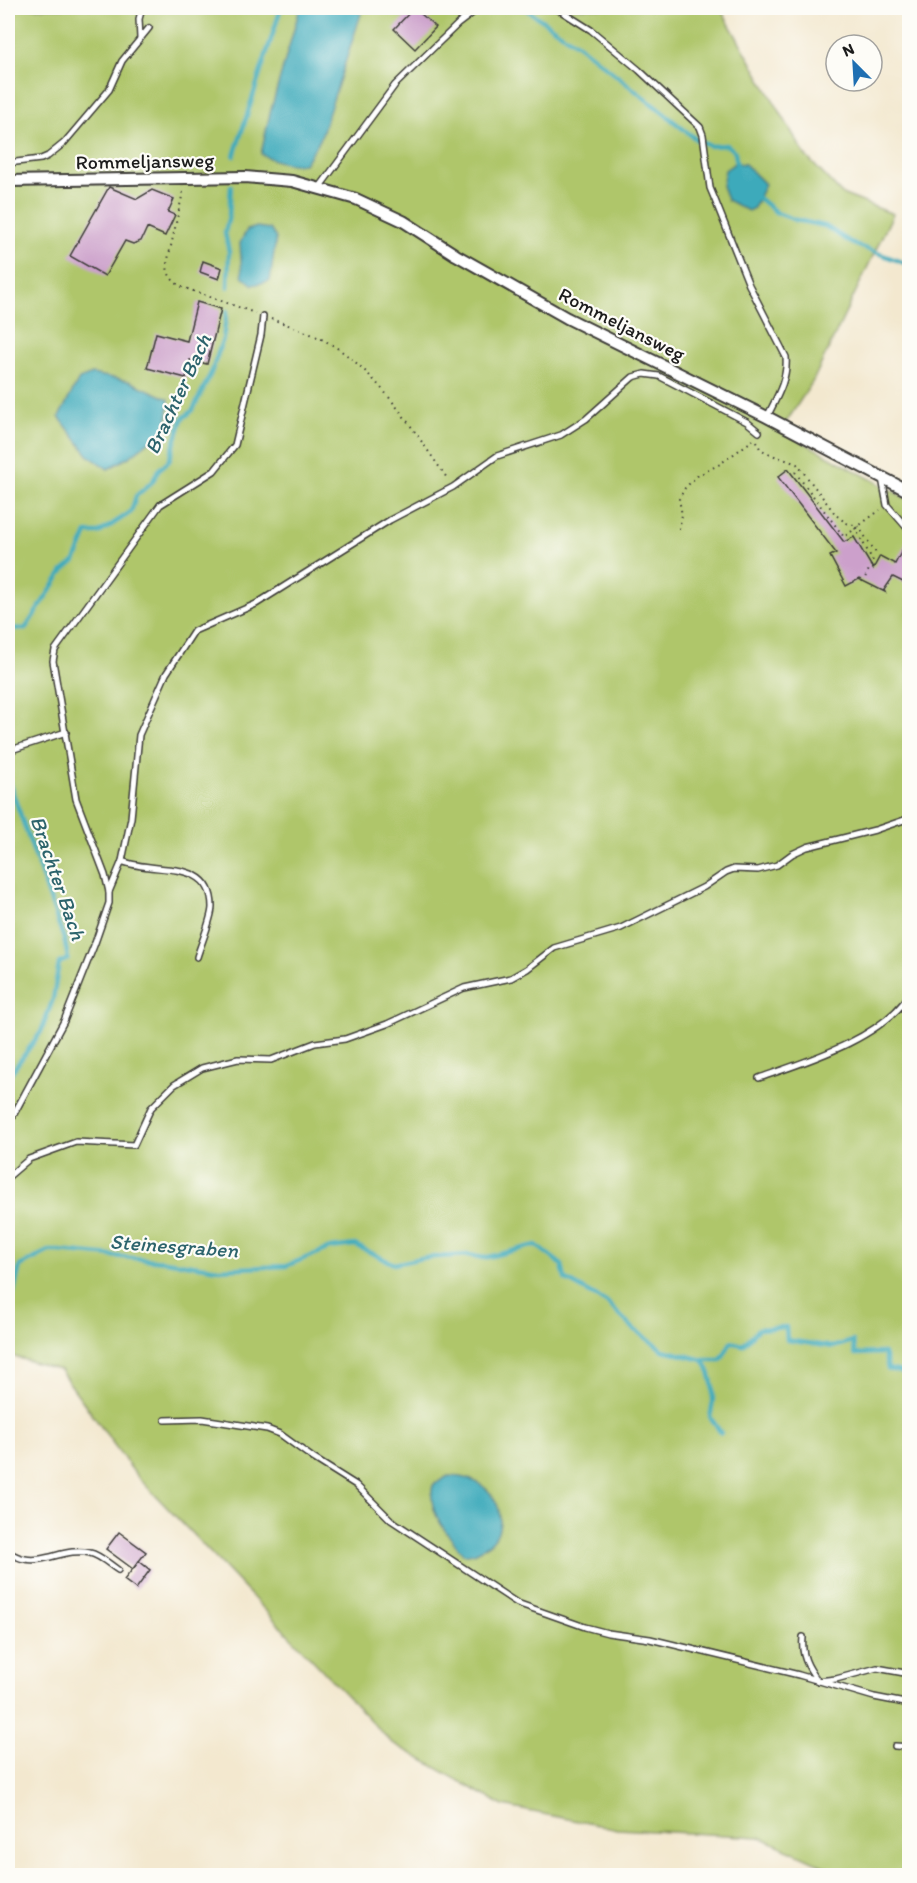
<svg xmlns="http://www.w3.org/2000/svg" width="917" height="1883" font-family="Itim,sans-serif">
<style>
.green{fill:#afc66b;stroke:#667144;stroke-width:1.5}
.water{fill:#3daabb;stroke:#2c636c;stroke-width:1.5}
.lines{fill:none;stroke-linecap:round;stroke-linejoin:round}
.stream{stroke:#3daabb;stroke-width:4.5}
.building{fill:#cca0cb}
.service-casing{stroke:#3c3b37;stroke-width:8}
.minor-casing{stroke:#3c3b37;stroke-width:14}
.path{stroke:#3c3b37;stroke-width:2;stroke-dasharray:1.5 4.5;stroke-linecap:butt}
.service{stroke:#fff;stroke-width:5}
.minor{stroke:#fff;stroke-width:10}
.labels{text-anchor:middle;stroke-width:4.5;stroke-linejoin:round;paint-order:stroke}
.street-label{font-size:20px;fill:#1c1c1c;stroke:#fdfcf7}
.water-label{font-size:21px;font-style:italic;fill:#2c636c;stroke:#fdfcf7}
</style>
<rect width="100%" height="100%" fill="#fdfcf7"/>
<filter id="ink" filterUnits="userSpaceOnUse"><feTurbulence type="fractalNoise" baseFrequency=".0167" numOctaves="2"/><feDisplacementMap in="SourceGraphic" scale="12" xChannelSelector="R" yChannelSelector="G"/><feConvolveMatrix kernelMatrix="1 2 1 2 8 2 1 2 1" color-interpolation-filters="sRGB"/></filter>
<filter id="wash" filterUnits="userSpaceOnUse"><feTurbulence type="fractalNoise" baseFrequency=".008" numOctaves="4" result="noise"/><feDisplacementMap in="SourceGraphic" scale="24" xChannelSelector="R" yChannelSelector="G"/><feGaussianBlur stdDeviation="1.35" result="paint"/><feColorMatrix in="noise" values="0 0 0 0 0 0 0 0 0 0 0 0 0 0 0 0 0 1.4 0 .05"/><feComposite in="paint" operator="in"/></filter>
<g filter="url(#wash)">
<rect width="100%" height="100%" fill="#f3e8cf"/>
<path class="green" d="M8,8h712l85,147 37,39 51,20 -80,167 -32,49 128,70v1375h-65l-84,-38 -142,-8 -115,-23 -112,-64 -255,-267 -76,-105 -52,-15z"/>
<g class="water">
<path d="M300,8h63l-43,132 -16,24c-14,2 -31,-3 -43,-10l9,-41z"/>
<path d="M735,163l10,1 20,20 -11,24 -6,3 -21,-11 -5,-14 3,-16z"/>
<path d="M257,227l13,2 6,9 -6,43 -17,4 -11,-9 -2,-33 7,-13z"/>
<path d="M92,374l37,7 40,18 -2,29 -38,29 -21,12 -19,-13 -30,-39 20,-38z"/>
<path d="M448,1476c12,0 26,3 36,11 19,15 23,46 1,60 -8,5 -14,8 -22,7 -15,-20 -37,-42 -30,-69z"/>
</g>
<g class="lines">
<g class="stream">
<path d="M524,8l57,39 116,93 13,6 17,-1 8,7 2,16"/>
<path d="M234,156l47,-148"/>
<path d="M756,196l21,17 19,7 29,6 28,18 57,21"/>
<path d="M228,287l1,-35 -4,-19 4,-18 2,-29"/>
<path d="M8,628l17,1 38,-58 12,-10 12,-28h12l32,-21 5,-16 17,-15 5,-11 11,-9 13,-42 11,-9 18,-37 12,-34 4,-28"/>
<path d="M8,779l57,163 3,17 -9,4 -6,36 -12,33 -33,45"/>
<path d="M8,1305l6,-14 6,-25 29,-15h10l106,10 54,8 67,-3 44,-18 25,-3 39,19 28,-6 47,-3 15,3 52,-13 26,20 3,14 41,23 29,28 28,20 40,10h18l10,-18 12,3 15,-16 28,-2 1,13 46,7 20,-6 2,13 29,-1 4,16 22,5"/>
<path d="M703,1360c11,17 12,38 7,57l11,16"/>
</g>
</g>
<g id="blocks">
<g class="building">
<path d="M414,8l22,19 -21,22 -21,-20z"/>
<path d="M109,187l28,12 15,-9 22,9 -6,13 7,3 -10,21 -18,-8 -6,13 -8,3 -8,-3 -20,35 -35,-20z"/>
<path d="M203,261l19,7 -3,11 -19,-7z"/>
<path d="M197,302l24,7 -14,55 -17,-4 -4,18 -39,-10 9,-35 31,8z"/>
<path d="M788,469l56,73 10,-5 19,32 7,-13 15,8 14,-27v48l-16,-8 -9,13 1,2 -26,-13 -13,7 -16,-30 6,-3 -58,-76z"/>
<path d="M119,1532l27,20 -13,17 -27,-20z"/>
<path d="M139,1561l11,9 -14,19 -12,-9z"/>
</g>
</g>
</g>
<g filter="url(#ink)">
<use href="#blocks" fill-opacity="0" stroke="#3c3b37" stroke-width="1.5"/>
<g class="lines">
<g class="service-casing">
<g id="service">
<path d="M556,8l35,22 48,40 61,57 3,8 7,53 5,12 34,85 37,72c2,22 -9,40 -19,60"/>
<path d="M140,38l-1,-19 3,-11"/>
<path d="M8,163l33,-4 7,-3 16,-13 45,-53 13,-29 27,-33"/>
<path d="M319,188l76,-103 63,-61 21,-16"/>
<path d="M882,478l5,27 20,23"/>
<path d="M8,751l58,-19"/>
<path d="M122,861c31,14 90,-4 90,46 0,11 -11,37 -15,50"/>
<path d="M109,892l13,-31 9,-43 8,-83 27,-61 28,-43 62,-27 134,-84 63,-33 44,-31 64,-21 25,-16 47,-42 11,-3 15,2 88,46 12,10"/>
<path d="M759,1078c49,-17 122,-39 151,-84"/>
<path d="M8,1125l56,-104 31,-78 14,-40v-11l-4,-17 -29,-76 -23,-138 2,-11 105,-145 54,-34 21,-26 26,-110 2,-19"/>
<path d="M8,1177l21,-18 47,-17 58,3 17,-37 23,-23 28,-17 36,-9 33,1 44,-17 30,-4 42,-15 77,-36 47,-10 16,-9 27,-21 67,-20 83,-41 22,-15 8,-3 24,1 19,-5 15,-11 15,-7 68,-17 35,-12"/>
<path d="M165,1420l37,-1 65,10 13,5 33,24 43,27 35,35 126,83 68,24 23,6 42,6 149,36 75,22 36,7"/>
<path d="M8,1552c5,3 11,6 17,7 22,4 42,-12 65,-6 10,2 19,11 28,17"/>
<path d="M803,1637c-2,18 4,29 15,44l18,-2 41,-11 33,6"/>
<path d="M895,1746l15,1"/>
</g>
</g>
<g class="minor-casing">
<path id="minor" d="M8,181l237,-4 47,4 64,18 47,22 53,34 111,63 200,99 143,75"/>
</g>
<g class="path">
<path d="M183,192l-16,72c0,11 6,18 15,23l73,26"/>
<path d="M271,319c21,7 45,16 63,27 49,32 80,86 113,132"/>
<path d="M757,441l3,8 12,6 25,9 39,51 10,8 12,3 18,27"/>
<path d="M795,472l49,65 36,-27"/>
<path d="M855,528l18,33 -9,19 -5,3"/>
<path d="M679,529l3,-14 -3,-16 6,-11 12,-12 23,-12 33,-24"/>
<path d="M906,608l4,1"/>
</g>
<use href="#service" class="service"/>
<use href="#minor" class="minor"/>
</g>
</g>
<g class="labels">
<g class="street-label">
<text transform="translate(145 161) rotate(-1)" y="7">Rommeljansweg</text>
<text transform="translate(622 324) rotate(27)" y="7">Rommeljansweg</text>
</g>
<g class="water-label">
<text transform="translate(178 394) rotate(-65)" y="7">Brachter Bach</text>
<text transform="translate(58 878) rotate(71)" y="7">Brachter Bach</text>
<text transform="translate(174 1246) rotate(4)" y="7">Steinesgraben</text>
</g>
</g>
<rect width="917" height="1883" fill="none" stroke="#fdfcf7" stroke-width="30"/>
<g transform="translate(854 63) rotate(336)"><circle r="28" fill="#fdfcf7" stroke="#a3a29f" stroke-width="1.5"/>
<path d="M0-4.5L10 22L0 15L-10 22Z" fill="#1f6fb2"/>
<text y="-9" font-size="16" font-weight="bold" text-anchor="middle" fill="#1c1c1c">N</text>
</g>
</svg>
